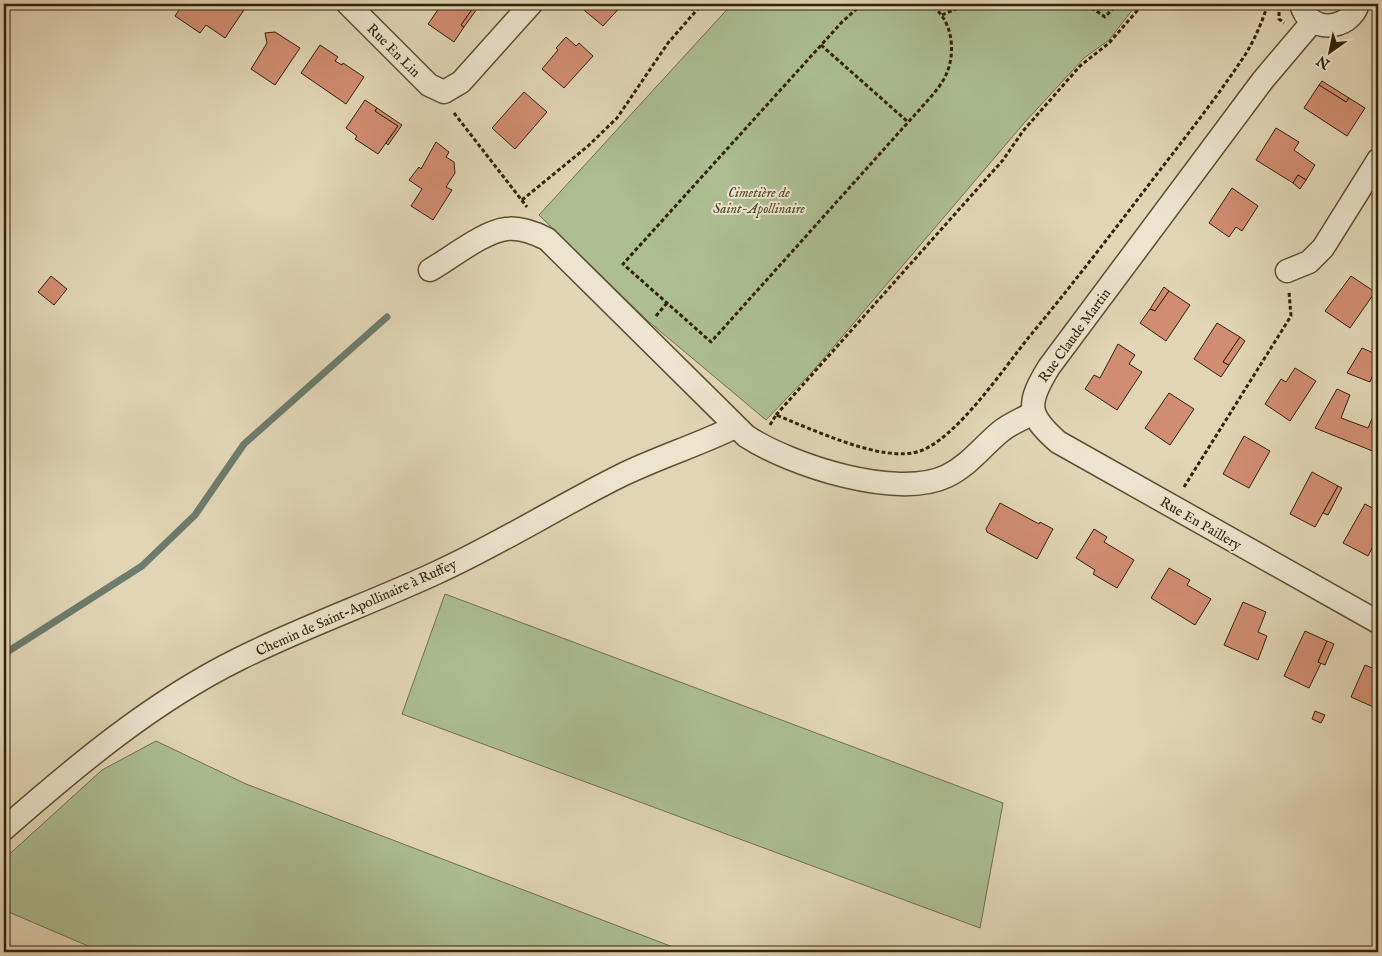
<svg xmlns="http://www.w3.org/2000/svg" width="1382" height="956" font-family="'IM FELL English',serif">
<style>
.green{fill:#acbe92;stroke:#70704d}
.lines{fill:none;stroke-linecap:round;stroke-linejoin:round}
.stream{stroke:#6d7c6c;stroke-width:7}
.building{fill:#d18d72;stroke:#332208}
.minor-casing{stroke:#5e4f33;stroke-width:25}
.path{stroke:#332208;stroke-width:3;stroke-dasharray:4 2.5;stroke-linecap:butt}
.minor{stroke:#ece4cf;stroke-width:22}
.labels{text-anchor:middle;stroke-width:4;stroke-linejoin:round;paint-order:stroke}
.street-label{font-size:14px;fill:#332208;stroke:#ece4cf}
.park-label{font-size:14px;font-style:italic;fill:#51492a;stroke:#ece4cf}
</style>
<rect width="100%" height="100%" fill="#e1d5b5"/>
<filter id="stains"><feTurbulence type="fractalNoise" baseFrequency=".004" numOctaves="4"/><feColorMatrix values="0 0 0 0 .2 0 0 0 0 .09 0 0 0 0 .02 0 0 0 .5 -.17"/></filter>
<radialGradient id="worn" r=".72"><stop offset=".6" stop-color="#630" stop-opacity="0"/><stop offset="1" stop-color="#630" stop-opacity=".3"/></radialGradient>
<g class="green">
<path d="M732,4h405l-28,36 -25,18 -59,64 -213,250 -46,48 -118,-99 -109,-106z"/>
<path d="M445,594l558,209 -23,125 -578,-214z"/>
<path d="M156,741l90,43 440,168h-584l-98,-42v-51l98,-89z"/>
</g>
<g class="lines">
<path class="stream" d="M4,654l138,-88 53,-51 49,-71 143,-127"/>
</g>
<g class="building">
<path d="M183,4h17l8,5 3,-5h37l-23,34 -19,-13 -6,8 -25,-17z"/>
<path d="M442,4h34l-15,21 3,2 -10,15 -26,-18z"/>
<path d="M476,4l3,2 -15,21 -3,-2z"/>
<path d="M579,4h44l-20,22 -25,-21z"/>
<path d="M275,32l25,16 -25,37 -24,-16 16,-26 -2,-10z"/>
<path d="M566,37l10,9 3,-3 14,13 -29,32 -22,-19 16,-19 -2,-2z"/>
<path d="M320,45l18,12 -3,4 7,4 1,-2 21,14 -18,27 -45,-31z"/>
<path d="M1322,81l27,17 -3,4 -27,-17z"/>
<path d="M1319,85l27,17 3,-4 16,10 -18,28 -43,-28z"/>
<path d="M524,92l23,20 -32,37 -23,-21z"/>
<path d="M365,100l12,8 -2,3 23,15 -20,28 -23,-15 2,-3 -11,-8z"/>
<path d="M377,108l25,17 -14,20 -2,-2 12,-17 -23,-15z"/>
<path d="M1276,128l23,14 -5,8 21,15 -9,15 -8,-5 -5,8 -37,-23z"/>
<path d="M436,142l13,10 -3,5 8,5 1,11 -9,14 6,3 -19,30 -22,-14 11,-17 -13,-9 10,-13 2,2z"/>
<path d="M1298,175l8,5 -6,9 -7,-6z"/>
<path d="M1232,188l26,18 -16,25 -6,-4 -7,10 -20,-14z"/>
<path d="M51,276l16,13 -13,16 -16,-13z"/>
<path d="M1351,276l24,16 -25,36 -25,-17z"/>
<path d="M1164,287l5,4 -14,20 -5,-2z"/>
<path d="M1169,291l21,14 -24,36 -26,-18 10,-14 5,2z"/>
<path d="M1217,323l23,14 -17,25 6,3 -8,12 -27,-18z"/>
<path d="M1240,337l5,4 -16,24 -6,-3z"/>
<path d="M1118,344l17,11 -6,9 13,8 -25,38 -32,-21 9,-14 6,3z"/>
<path d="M1362,348l16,7v8l-8,19 -23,-9z"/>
<path d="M1295,368l21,13 -26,40 -25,-17 16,-25 5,3z"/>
<path d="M1337,389l13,6 -9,23 27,10 10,-23v40l-3,7 -60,-24z"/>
<path d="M1169,393l25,16 -24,36 -25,-17z"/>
<path d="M1244,436l26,15 -21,37 -26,-14z"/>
<path d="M1312,472l26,14 -23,41 -25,-13z"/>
<path d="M1338,486l4,2 -14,27 -5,-2z"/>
<path d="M1000,503l39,21 1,-2 13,7 -16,30 -50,-27 -1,-3z"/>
<path d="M1365,504l13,7v25l-10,20 -25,-13z"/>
<path d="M1094,529l13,8 -3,5 30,18 -17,28 -24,-14 2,-4 -19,-12z"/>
<path d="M1169,568l21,12 -3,5 24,14 -16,26 -44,-27z"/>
<path d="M1243,602l23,10 -8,20 9,4 -9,24 -34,-15z"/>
<path d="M1305,631l22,10 -9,21 3,1 -12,25 -25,-12z"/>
<path d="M1327,641l7,3 -9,21 -7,-3z"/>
<path d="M1365,665l12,5 -3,5 4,2v32l-27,-12z"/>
<path d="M1315,711l10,4 -4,8 -9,-4z"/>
</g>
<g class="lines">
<g class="minor-casing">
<g id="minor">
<path d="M348,4l81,81 15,7 17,-10 70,-78"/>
<path d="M1301,4c7,30 49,27 57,0"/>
<path d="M1313,21l-50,59 -214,287c-22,36 -23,47 9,75l320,180"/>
<path d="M430,270c21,-12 53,-38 76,-41 14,-2 29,4 41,10l199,197c44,29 151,64 201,40 21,-10 35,-29 53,-44 9,-8 23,-13 33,-19"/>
<path d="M1287,271l22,-9 14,-14 55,-88"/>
<path d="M4,829c72,-63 148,-127 235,-170 64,-32 132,-56 197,-86 64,-29 123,-67 186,-98 37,-18 76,-30 113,-48"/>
</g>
</g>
<g class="path">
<path d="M685,4l10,7"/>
<path d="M862,4l-20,18 -219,242 88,78 218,-243c6,-7 12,-14 16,-22 12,-24 8,-59 -16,-73"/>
<path d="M973,4l7,2 9,-2"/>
<path d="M1086,4l19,13 12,-13"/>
<path d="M1279,12v7l5,4"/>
<path d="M942,15l25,-11"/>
<path d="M821,45l87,77"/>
<path d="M454,113l73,94"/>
<path d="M522,200l66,-54 29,-28 51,-75 34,-39"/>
<path d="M656,316l11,-13"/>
<path d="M776,415l227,-255 20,-29 57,-65 29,-23 34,-39"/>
<path d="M770,425l6,-10c36,14 108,49 144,36 37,-13 84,-83 109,-114 44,-53 86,-108 128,-163 30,-39 61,-78 88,-119 10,-16 17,-33 23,-51"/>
<path d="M1184,487l107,-171 -2,-24"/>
</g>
<use href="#minor" class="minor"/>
</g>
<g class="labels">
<g class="street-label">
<text transform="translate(394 50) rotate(45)" y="5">Rue En Lin</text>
<text transform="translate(1074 335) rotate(-54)" y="5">Rue Claude Martin</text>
<text transform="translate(1201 523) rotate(30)" y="5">Rue En Paillery</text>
<text transform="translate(356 607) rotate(-24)" y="5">Chemin de Saint-Apollinaire à Ruffey</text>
</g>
<g class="park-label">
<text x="759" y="197">Cimetière de<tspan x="759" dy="16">Saint-Apollinaire</tspan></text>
</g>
</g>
<rect width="1382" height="956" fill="none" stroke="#e1d5b5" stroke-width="20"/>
<rect x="5" y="5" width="1372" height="946" fill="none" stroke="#332208" stroke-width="2.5"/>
<rect x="10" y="10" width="1362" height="936" fill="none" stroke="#332208"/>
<g transform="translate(1330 52) rotate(213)" stroke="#ece4cf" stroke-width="4" paint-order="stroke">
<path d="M0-4L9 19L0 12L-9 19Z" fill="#332208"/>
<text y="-8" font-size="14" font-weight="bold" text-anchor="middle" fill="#332208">N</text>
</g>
<rect width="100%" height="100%" filter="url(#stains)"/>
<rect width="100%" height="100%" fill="url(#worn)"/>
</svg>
